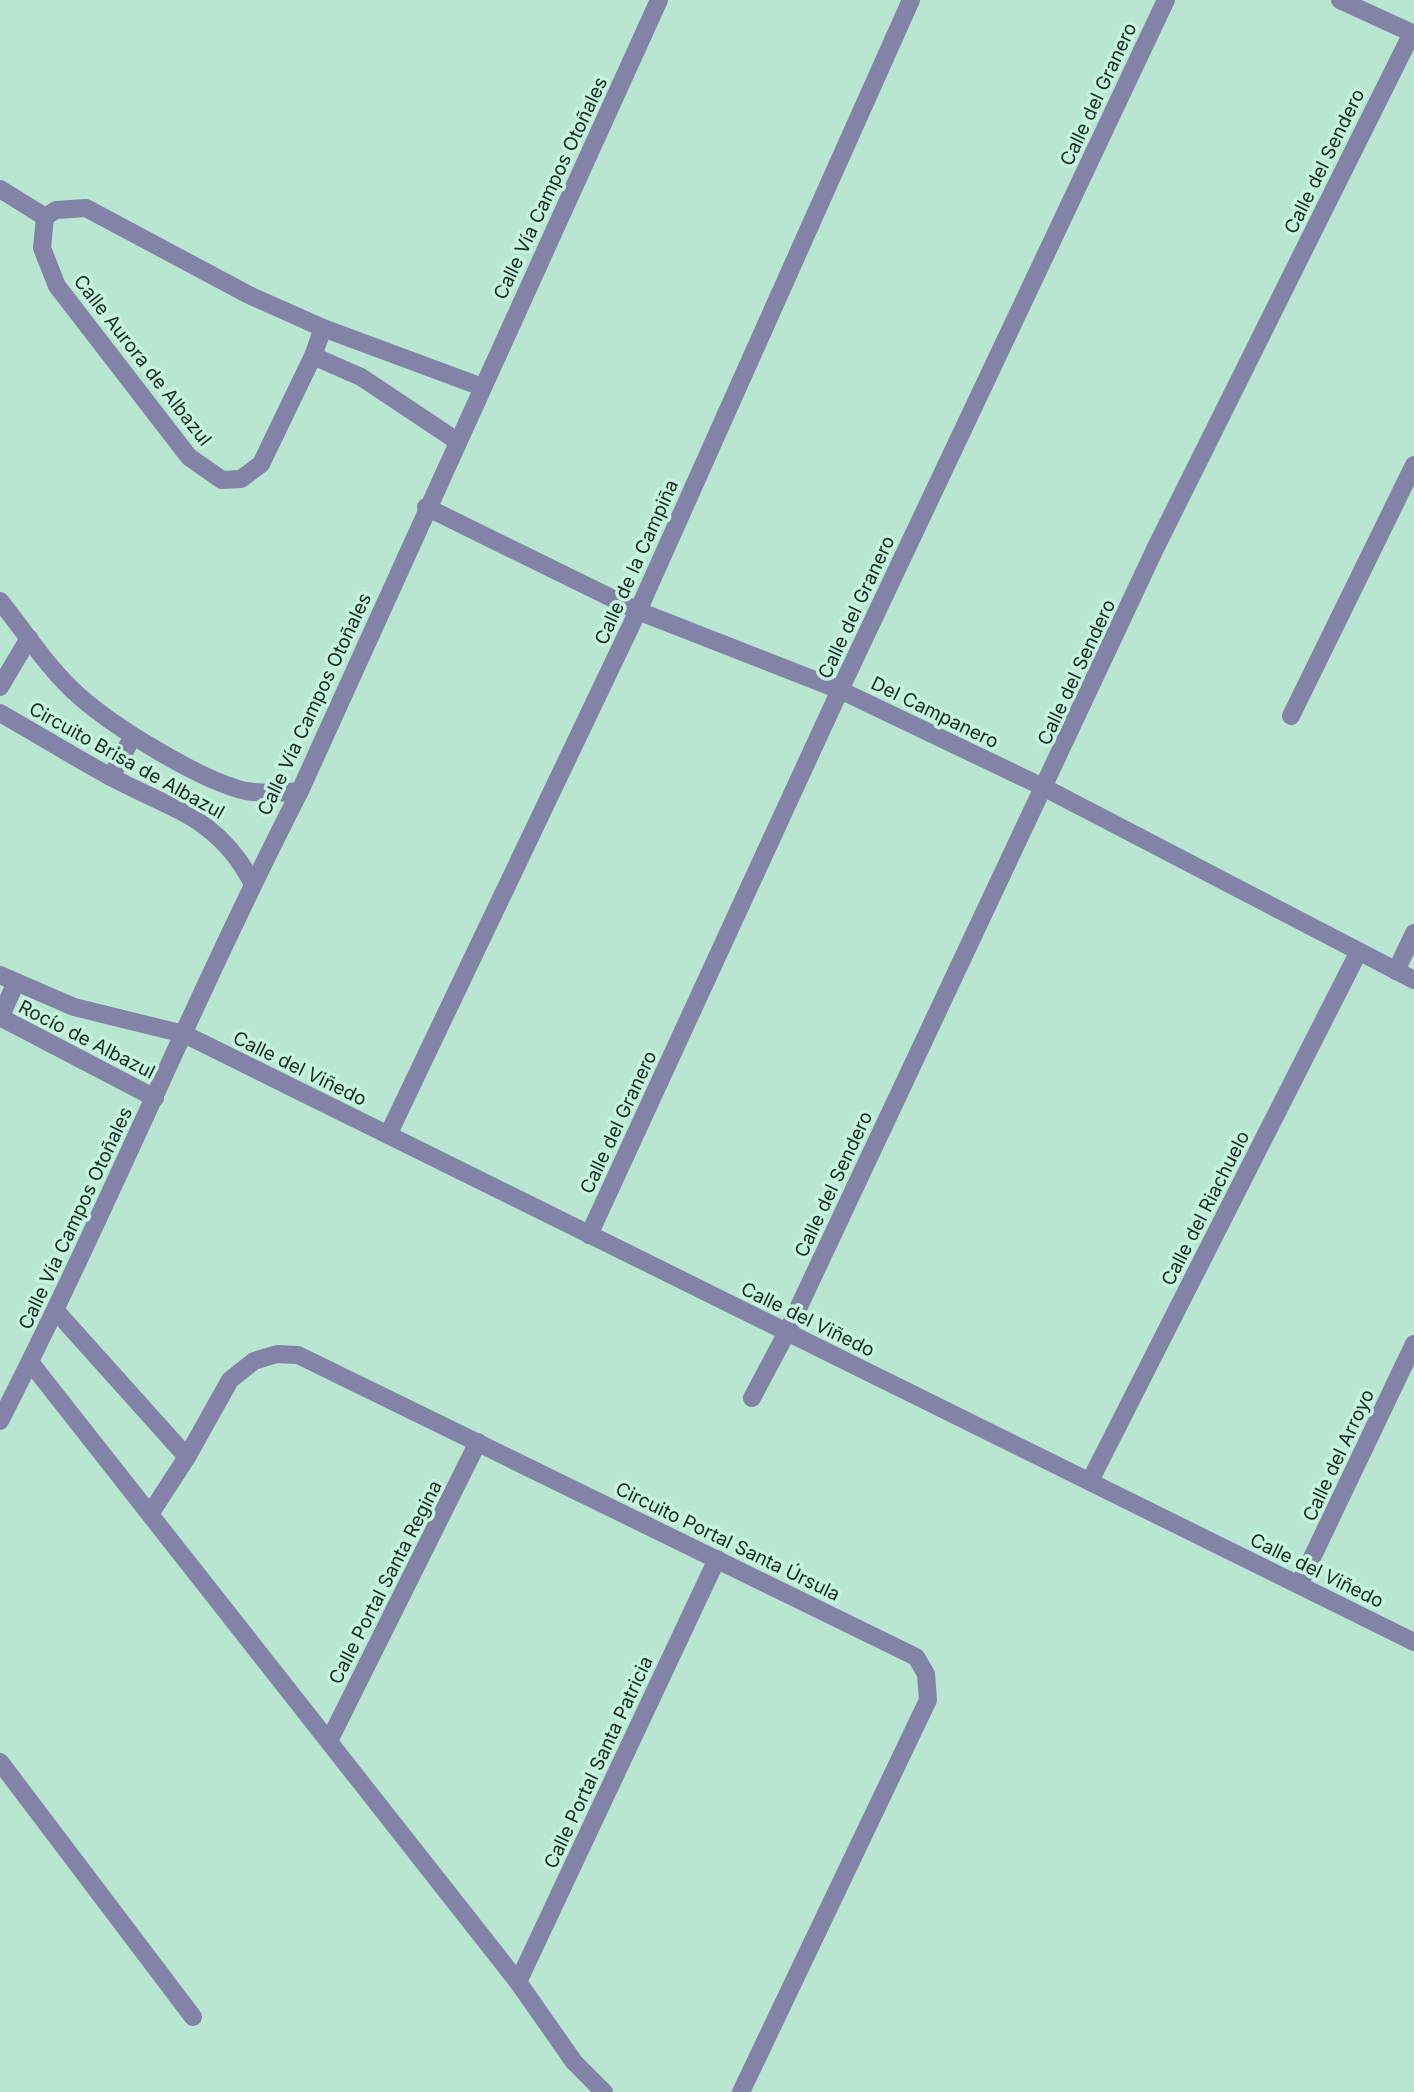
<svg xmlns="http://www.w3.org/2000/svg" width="1414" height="2092" font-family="Inter,sans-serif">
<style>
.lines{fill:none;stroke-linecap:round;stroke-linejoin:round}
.minor{stroke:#8383a7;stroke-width:18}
.labels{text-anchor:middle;stroke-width:7;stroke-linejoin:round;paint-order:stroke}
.street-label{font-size:19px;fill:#192b23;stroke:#c5f4de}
</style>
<rect width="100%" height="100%" fill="#b8e6d1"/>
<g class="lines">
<g class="minor">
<path d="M1340,0l74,34"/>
<path d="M0,189l45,28"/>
<path d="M323,328l-10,28 -52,108 -20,15 -19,1 -33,-23 -132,-171 -15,-38 3,-31 11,-7 30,-2 163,87 74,33 159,59"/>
<path d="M313,356l48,21 96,64"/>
<path d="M426,507l212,104 202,79 205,98 369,192"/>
<path d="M0,601c25,31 49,69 79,95 35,31 122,85 167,95 18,3 36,2 54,0"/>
<path d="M0,687l29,-49"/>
<path d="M0,713c37,21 74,44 111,64 62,33 107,40 142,107"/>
<path d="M1291,716l123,-251"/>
<path d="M111,777l22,-41"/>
<path d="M1396,971l18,-38"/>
<path d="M0,975l74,32 110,27 1230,608"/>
<path d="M0,1017l155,81"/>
<path d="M0,1018l16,-36"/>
<path d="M388,1135l250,-524 273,-611"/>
<path d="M589,1235l251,-545 326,-690"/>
<path d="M56,1311l131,146"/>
<path d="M30,1362l488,620 56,80 30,30"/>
<path d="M752,1398l35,-66 369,-785 256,-514"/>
<path d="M0,1421c106,-207 194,-423 300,-630l359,-791"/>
<path d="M1090,1481l268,-528"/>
<path d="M150,1514l37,-57 43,-77 24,-19 23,-7 21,1 618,302 10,17 2,26 -187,392"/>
<path d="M1299,1585l115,-241"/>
<path d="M329,1741l149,-299"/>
<path d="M0,1762l193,255"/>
<path d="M518,1982l199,-423"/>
</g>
</g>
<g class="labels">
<g class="street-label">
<text transform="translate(1098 94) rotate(-65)" y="7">Calle del Granero</text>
<text transform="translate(1324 161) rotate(-64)" y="7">Calle del Sendero</text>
<text transform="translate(550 188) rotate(-65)" y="7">Calle Vía Campos Otoñales</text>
<text transform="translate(143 360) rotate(52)" y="7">Calle Aurora de Albazul</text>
<text transform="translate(636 562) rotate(-66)" y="7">Calle de la Campiña</text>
<text transform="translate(856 607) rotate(-65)" y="7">Calle del Granero</text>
<text transform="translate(1076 672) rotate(-65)" y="7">Calle del Sendero</text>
<text transform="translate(314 704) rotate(-65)" y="7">Calle Vía Campos Otoñales</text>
<text transform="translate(935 712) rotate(26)" y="7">Del Campanero</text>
<text transform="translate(127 760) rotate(29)" y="7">Circuito Brisa de Albazul</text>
<text transform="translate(87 1039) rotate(27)" y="7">Rocío de Albazul</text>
<text transform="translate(300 1068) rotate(26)" y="7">Calle del Viñedo</text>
<text transform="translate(618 1122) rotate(-65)" y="7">Calle del Granero</text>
<text transform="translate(833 1184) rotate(-65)" y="7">Calle del Sendero</text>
<text transform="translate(1205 1208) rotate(-63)" y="7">Calle del Riachuelo</text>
<text transform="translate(75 1218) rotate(-65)" y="7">Calle Vía Campos Otoñales</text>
<text transform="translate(808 1319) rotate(26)" y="7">Calle del Viñedo</text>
<text transform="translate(1338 1455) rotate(-65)" y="7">Calle del Arroyo</text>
<text transform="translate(728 1541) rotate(26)" y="7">Circuito Portal Santa Úrsula</text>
<text transform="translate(1317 1570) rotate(26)" y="7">Calle del Viñedo</text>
<text transform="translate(385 1582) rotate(-63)" y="7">Calle Portal Santa Regina</text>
<text transform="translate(598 1762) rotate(-65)" y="7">Calle Portal Santa Patricia</text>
</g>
</g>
</svg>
